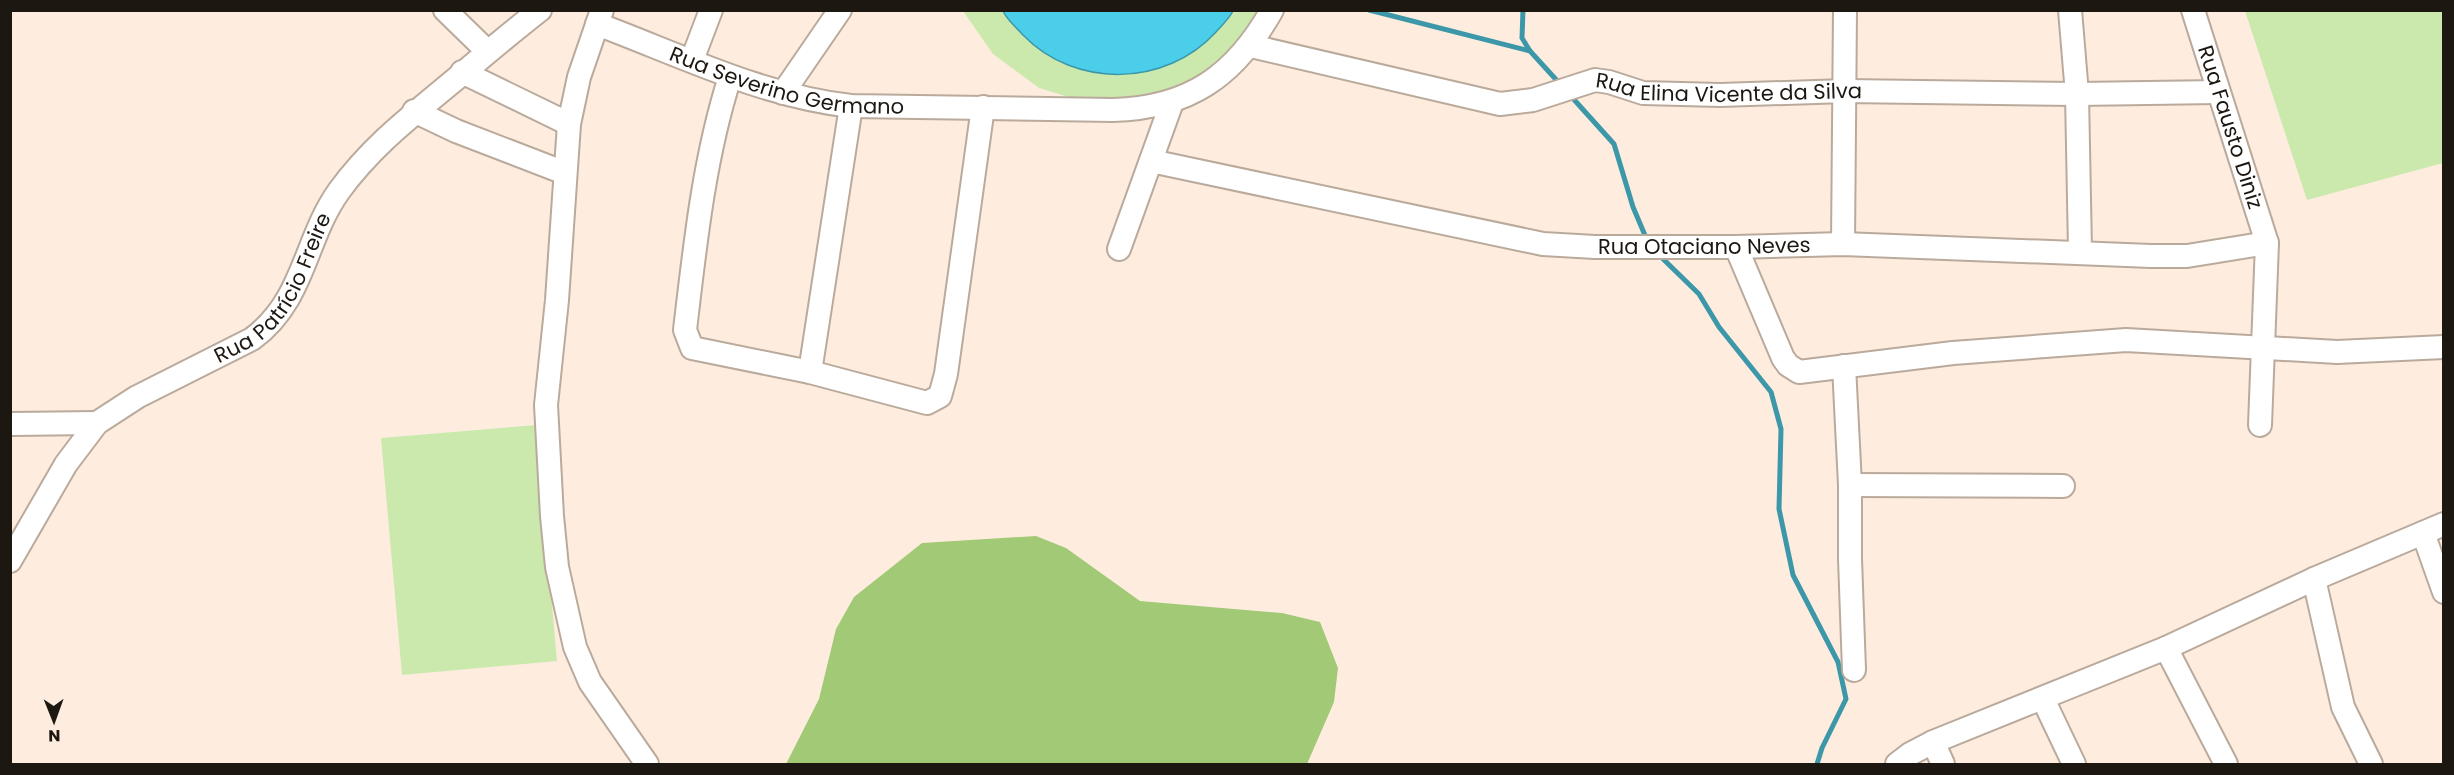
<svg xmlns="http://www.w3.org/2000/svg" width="2454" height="775" font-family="Poppins,sans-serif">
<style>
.green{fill:#cbe9ad}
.forest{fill:#a1c976}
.water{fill:#4aceea;stroke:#3c97a9;stroke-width:1.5}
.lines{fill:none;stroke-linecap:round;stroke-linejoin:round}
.stream{stroke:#3c97a9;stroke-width:5}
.minor-casing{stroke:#baaa9c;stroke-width:26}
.minor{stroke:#fff;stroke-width:22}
.labels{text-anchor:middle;stroke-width:6;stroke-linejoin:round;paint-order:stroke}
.street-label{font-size:21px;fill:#1d1712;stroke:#feeddf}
</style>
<rect width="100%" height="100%" fill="#feeddf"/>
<g class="green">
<path d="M963,11h303l-65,72 -53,20 -56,1 -53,-16 -46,-34z"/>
<path d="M2245,11h196l3,6 -1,146 -136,37z"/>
<path d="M536,425l21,236 -155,14 -21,-237z"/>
</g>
<path class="forest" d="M1036,536l30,12 74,53 142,12 38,9 18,46 -4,34 -27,62h-521l33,-65 17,-70 18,-32 68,-54z"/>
<path class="water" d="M1003,11h230c-4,8 -11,14 -17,21 -50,55 -141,57 -193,3 -7,-8 -16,-15 -20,-24z"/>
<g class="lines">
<g class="stream">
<path d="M1369,10l161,41 31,34"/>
<path d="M1523,10l-1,28 8,13"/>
<path d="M1569,94l45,50 19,63 14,33"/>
<path d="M1659,255l40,39 20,33 52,65 10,37 -2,80 14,66 45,87 8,37 -24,49 -5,16"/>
</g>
<g class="minor-casing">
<g id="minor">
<path d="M445,10l42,41"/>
<path d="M602,10l-23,67 -10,47 -12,176 -11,105 6,111 5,51 18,80 15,35 57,82"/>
<path d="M2070,10l7,84 3,157"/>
<path id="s1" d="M2193,10l74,233 -7,182"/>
<path id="s2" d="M597,24c83,31 165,72 254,82l262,4c76,-2 122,-34 159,-100"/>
<path id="s3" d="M1251,46l249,58 33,-4 62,-20 14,2 34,11 77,2 126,-4 231,3 141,-2"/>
<path d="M692,60l19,-50"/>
<path d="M462,72l107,52"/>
<path d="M730,77c-26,81 -35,168 -45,253l7,18 118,24 117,31 13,-7 6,-22 37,-267"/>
<path d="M783,93l57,-83"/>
<path d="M414,111l42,20 109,42"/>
<path id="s4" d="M1151,161l392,83 52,3h141l107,-3 308,12h36l80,-13"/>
<path d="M1843,244l2,-234"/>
<path d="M1736,247l47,111 5,7 11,7 154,-19 173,-13 211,12 107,-5"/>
<path d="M1119,249l53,-147"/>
<path d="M1844,366l6,119v74l4,111"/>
<path d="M810,372l41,-266"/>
<path d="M10,424l87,-1"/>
<path d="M1850,485l213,1"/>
<path d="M2423,533l21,59"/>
<path id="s5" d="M10,561l56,-97 31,-41 40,-26 115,-58c53,-39 52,-99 87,-148 32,-44 71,-74 112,-108 29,-24 58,-49 89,-73"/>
<path d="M2314,579l29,128 28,57"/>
<path d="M2166,648l60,116"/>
<path d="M2043,699l31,65"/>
<path d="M1933,742l10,22"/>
<path d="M1897,764l13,-10 23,-12 233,-94 148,-69 130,-55"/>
</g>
</g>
<use href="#minor" class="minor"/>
</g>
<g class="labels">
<g class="street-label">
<text dy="7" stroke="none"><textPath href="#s2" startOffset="200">Rua Severino Germano</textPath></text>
<text dy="7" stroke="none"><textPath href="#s3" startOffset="489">Rua Elina Vicente da Silva</textPath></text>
<text dy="7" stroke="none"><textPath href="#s1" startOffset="123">Rua Fausto Diniz</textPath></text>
<text dy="7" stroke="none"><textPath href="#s4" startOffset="562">Rua Otaciano Neves</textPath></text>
<text dy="7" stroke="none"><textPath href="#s5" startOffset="393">Rua Patrício Freire</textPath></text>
</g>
</g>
<rect width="2454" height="775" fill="none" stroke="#1d1712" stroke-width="24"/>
<g transform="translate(54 721) rotate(179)" stroke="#feeddf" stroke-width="4.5" paint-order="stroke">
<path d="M0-4.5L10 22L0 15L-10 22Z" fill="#1d1712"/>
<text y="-9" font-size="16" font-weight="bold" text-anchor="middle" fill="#1d1712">N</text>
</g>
</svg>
